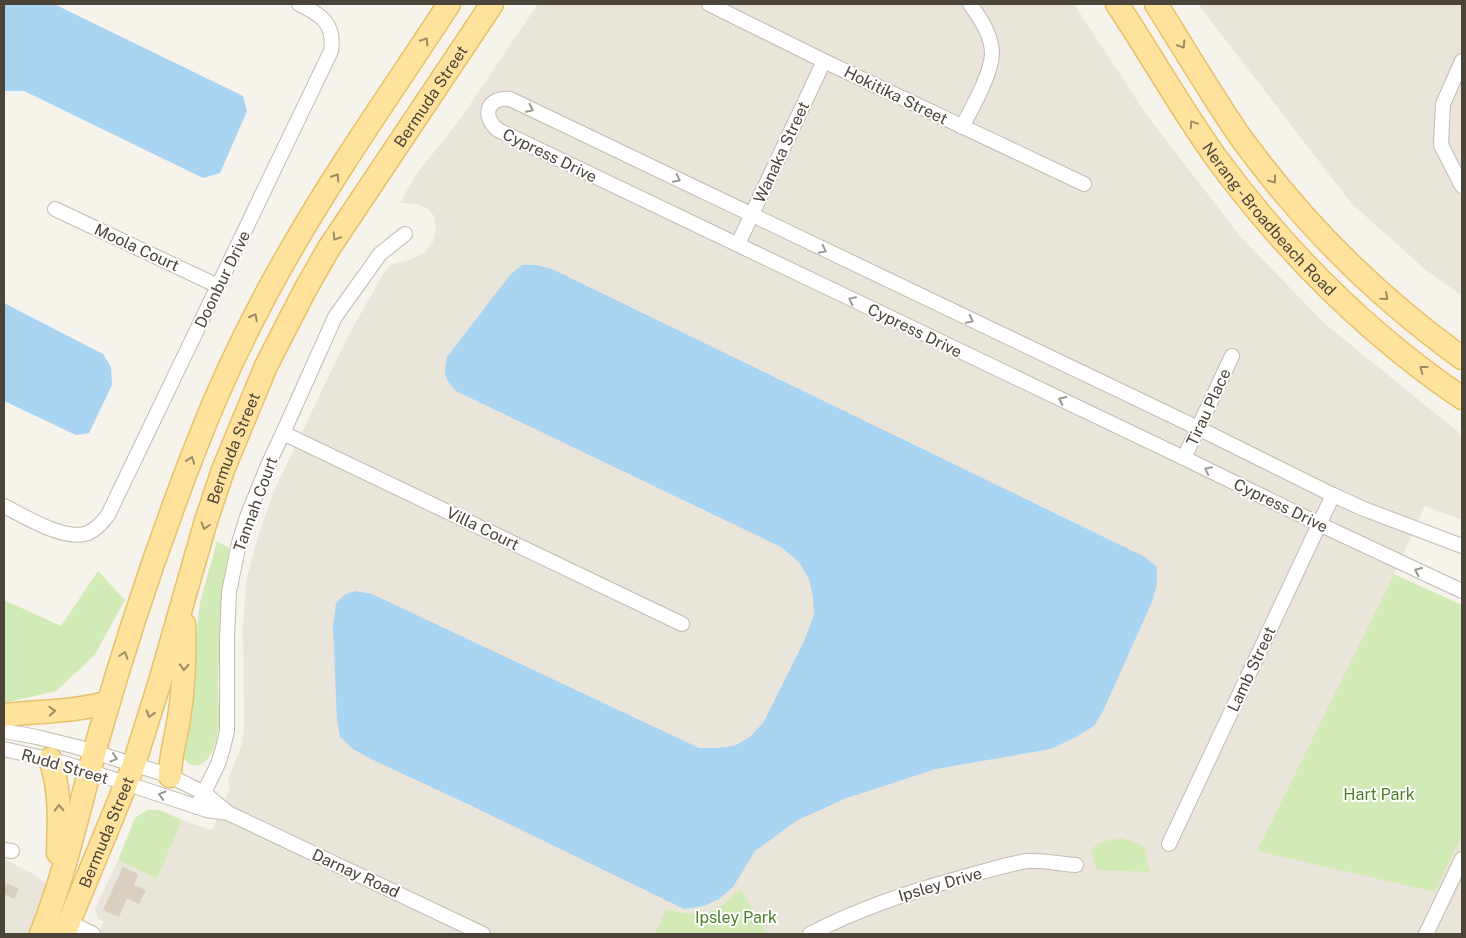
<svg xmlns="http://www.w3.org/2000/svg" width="1466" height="938" font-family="'Public Sans',sans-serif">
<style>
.residential{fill:#eae5da}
.green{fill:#d2eab5}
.water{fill:#a9d4f2}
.building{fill:#d8cfc1}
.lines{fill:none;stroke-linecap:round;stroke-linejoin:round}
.street-casing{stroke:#c2bbae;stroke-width:16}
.primary-casing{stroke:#e6c16a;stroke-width:25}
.street{stroke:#fff;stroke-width:14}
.primary{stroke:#ffe39c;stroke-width:22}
.oneway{stroke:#9c8c66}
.oneway2{stroke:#9c9892}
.labels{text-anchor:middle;stroke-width:4;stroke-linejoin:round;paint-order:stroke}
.street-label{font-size:16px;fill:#4b4439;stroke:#fff}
.park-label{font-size:16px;fill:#4a7f2a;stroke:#fff}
</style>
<rect width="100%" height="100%" fill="#f6f3ec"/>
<g class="residential">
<path d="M538,4h536l72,110 94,122 84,87 138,112v85l-37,-14 -31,68 -136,277 204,-16v99h-1364l6,-12 -6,-3 -3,-10 23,-49 39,19 25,-59 30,10 18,-42 -2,-8 14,-36 2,-15 -1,-101 3,-46 12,-46 15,-43 73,-153 37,-66 9,-10 15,-3 17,-8 9,-11 3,-14 -2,-12 -7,-8 -10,-4 -17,-1 15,-27 43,-54z"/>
<path d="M1198,4h264v292l-36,-26 -75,-67z"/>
<path d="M4,859l31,16 20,16 -18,43h-33z"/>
</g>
<g class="green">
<path d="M217,541l12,7c-4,43 -9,87 -11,130 -1,18 3,36 0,54 -2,12 -9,37 -26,33 -7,-2 -9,-8 -11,-14l10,-71 9,-77z"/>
<path d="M98,571l27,29 -31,56 -38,35 -52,12v-103l57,26z"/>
<path d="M1394,574l68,31v230l-27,57 -178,-41z"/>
<path d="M147,810h13l22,10 -25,59 -39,-19 17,-42z"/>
<path d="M1121,838l18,6 6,4 2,15 4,9 -54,-2 -6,-20 7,-7z"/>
<path d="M740,888l27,46h-112l11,-25c35,10 51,6 74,-21z"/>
</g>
<g class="water">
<path d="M4,4h50l189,92 4,15 -27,62 -17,5 -179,-87h-20z"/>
<path d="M522,265h15l15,4 593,288 12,10v17l-5,18 -49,109 -9,15 -18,11 -25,12 -115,20 -92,30 -48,22 -41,30 -22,36 -14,12 -15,7 -20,3 -210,-102 -103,-48 -18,-10 -13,-12 -3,-17 -4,-94 3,-23 8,-8 11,-4 17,3 327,154h15l20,-2 16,-9 13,-14 43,-86 8,-23 -1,-17 -4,-18 -10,-17 -18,-15 -325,-156c-13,-14 -12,-17 -9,-34l63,-82z"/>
<path d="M4,303l99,51 8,13 1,18 -23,48 -13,2 -72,-34z"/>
</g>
<g class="building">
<path d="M123,867l15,7 -4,11 12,5 -7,14 -12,-6 -8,19 -16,-7z"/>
<path d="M6,883l13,6 -5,10 -10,-5v-6z"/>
</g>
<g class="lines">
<g class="street-casing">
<g id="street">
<path d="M709,4l115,57 260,123"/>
<path d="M1462,61l-19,43 -2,41 21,41"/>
<path d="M962,127c10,-19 29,-52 30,-73 0,-19 -12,-36 -22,-50"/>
<path d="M55,209l163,77"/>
<path d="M738,244l86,-183"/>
<path d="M283,433l399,191"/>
<path d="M1184,458l48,-102"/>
<path d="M4,506c20,10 61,36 84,27 8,-4 15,-11 20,-18l223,-464c4,-27 -9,-36 -32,-47"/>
<path d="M1462,546l-98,-37 -31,-14 -135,-67 -688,-329c-23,-2 -29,17 -12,31l686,328 135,66 143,67"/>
<path d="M4,731l33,6 40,10 91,28 36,18 24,20 255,121"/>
<path d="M4,749l60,14 143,47 21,3"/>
<path d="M197,807l21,-43 5,-16 4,-17v-93l2,-46 10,-49 8,-26 21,-52 15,-32 52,-116 45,-63 25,-20"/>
<path d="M1169,844l164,-349"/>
<path d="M4,850l8,1"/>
<path d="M69,922l24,12"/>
<path d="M810,934c48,-25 98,-42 150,-56 22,-6 44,-13 67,-17 13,-1 35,3 49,4"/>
<path d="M1426,934l36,-75"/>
</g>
</g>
<g class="primary-casing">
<g id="primary">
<path id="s1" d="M1117,4c34,51 64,105 100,155 68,92 151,175 245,239"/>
<path d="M1156,4c26,41 50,82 77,122 8,13 18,25 27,37 57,74 126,140 202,195"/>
<path d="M4,715c35,-4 71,-3 105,-13"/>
<path d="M50,759c11,31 9,62 8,94"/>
<path d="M170,776c0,-20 6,-38 9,-58 5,-31 6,-62 5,-94"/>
<path d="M41,934c26,-65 40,-135 59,-202 27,-95 59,-190 95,-283 27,-70 60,-138 98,-203 48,-83 104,-162 156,-242"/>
<path id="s2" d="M64,934l48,-116 22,-54 27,-86 45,-157 17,-51 43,-104 39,-76 24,-42 163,-244"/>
</g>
</g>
<use href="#street" class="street"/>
<use href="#primary" class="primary"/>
</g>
<defs><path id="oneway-chevron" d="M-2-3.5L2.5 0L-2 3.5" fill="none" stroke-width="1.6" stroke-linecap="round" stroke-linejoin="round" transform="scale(1.25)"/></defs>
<g class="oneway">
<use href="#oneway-chevron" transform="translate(425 41) rotate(-57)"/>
<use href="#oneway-chevron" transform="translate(1182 45) rotate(58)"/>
<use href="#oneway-chevron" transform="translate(1193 124) rotate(-124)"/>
<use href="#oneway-chevron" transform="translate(336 177) rotate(-57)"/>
<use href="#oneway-chevron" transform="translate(1273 180) rotate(53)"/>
<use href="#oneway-chevron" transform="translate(336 237) rotate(123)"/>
<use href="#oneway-chevron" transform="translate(1385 297) rotate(41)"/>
<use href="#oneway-chevron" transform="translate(254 317) rotate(-63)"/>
<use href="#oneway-chevron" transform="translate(1423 369) rotate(-143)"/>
<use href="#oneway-chevron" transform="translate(191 460) rotate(-70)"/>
<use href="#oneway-chevron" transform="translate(205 526) rotate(106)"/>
<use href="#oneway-chevron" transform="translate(124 655) rotate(-72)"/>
<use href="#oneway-chevron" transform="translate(184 667) rotate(93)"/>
<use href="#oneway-chevron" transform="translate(52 711) rotate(-3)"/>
<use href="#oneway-chevron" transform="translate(150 714) rotate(107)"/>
<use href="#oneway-chevron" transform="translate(59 808) rotate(-92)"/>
</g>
<g class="oneway2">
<use href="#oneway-chevron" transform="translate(530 109) rotate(26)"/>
<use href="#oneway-chevron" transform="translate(677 179) rotate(26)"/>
<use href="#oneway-chevron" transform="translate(823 250) rotate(26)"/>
<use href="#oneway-chevron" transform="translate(852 300) rotate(-154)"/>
<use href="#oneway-chevron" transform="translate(970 320) rotate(26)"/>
<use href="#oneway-chevron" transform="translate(1062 400) rotate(-155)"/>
<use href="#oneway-chevron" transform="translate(1208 470) rotate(-154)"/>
<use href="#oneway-chevron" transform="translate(1418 571) rotate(-155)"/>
<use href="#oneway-chevron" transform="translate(114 758) rotate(17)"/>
<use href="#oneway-chevron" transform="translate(162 795) rotate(-164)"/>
</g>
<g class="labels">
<g class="street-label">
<text transform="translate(896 95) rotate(26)" y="6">Hokitika Street</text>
<text dy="6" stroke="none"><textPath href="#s2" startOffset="920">Bermuda Street</textPath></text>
<text transform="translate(781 152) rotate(-65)" y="6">Wanaka Street</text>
<text transform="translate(550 155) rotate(26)" y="6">Cypress Drive</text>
<text dy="6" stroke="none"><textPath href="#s1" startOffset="264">Nerang - Broadbeach Road</textPath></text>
<text transform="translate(137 247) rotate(25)" y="6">Moola Court</text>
<text transform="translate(222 279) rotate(-64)" y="6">Doonbur Drive</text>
<text transform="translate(915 330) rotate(26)" y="6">Cypress Drive</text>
<text transform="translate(1208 407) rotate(-65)" y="6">Tirau Place</text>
<text dy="6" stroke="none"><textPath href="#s2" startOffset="515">Bermuda Street</textPath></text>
<text transform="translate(255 504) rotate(-70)" y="6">Tannah Court</text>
<text transform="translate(1281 505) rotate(26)" y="6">Cypress Drive</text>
<text transform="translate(483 528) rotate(26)" y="6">Villa Court</text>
<text transform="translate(1251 669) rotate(-65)" y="6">Lamb Street</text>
<text transform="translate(65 766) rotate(16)" y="6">Rudd Street</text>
<text dy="6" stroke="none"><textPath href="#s2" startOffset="110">Bermuda Street</textPath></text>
<text transform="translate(356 873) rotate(25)" y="6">Darnay Road</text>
<text transform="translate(940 884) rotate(-16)" y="6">Ipsley Drive</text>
</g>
<g class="park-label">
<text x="1379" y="800">Hart Park</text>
<text x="736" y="923">Ipsley Park</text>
</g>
</g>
<rect width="1466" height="938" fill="none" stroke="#4b4439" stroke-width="10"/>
</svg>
